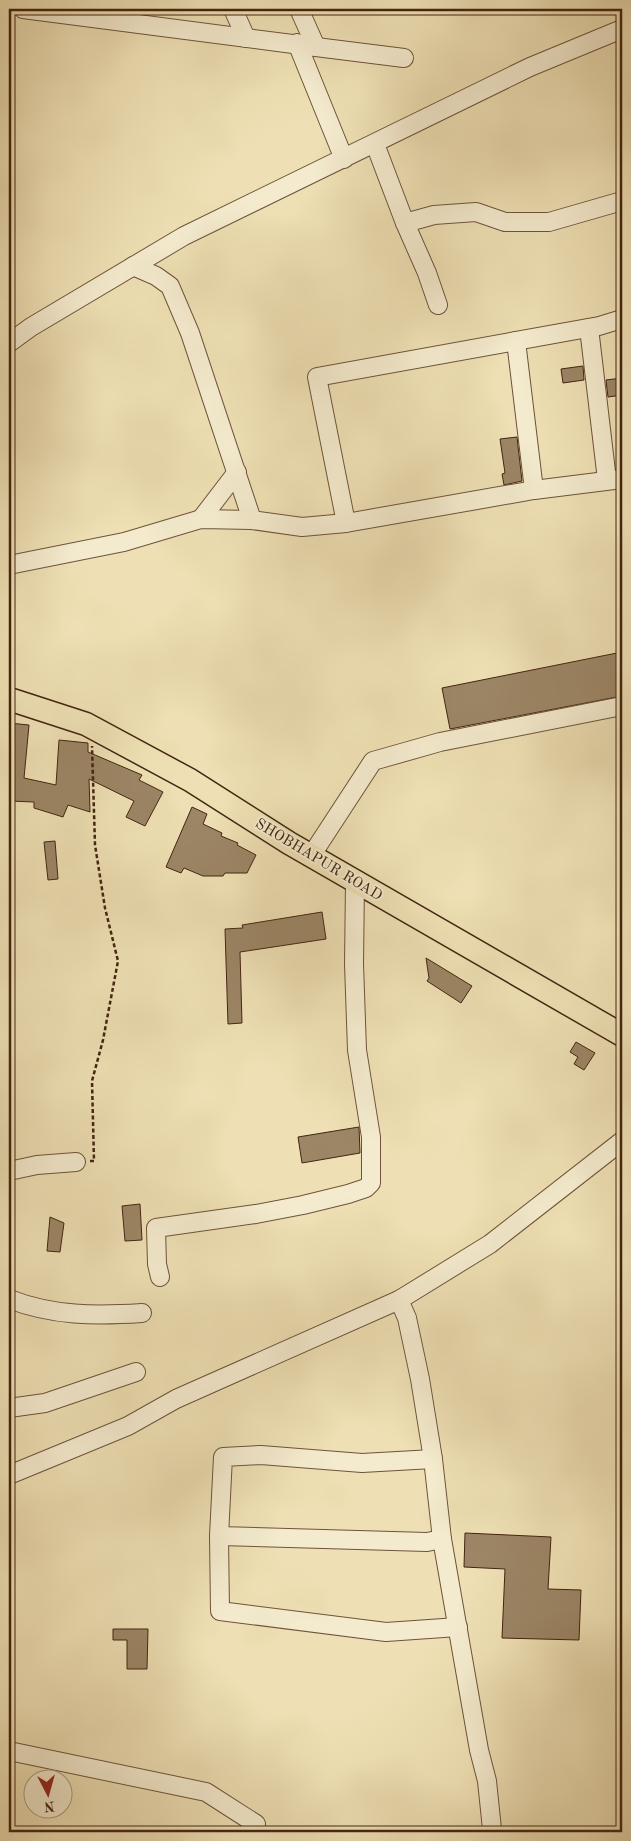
<svg xmlns="http://www.w3.org/2000/svg" width="631" height="1841" font-family="'Old Standard TT',serif">
<style>
.building{fill:#9c8666;stroke:#432411}
.lines{fill:none;stroke-linecap:round;stroke-linejoin:round}
.minor-casing{stroke:#6e533a;stroke-width:20}
.major-casing{stroke:#432411;stroke-width:25}
.path{stroke:#432411;stroke-width:2.5;stroke-dasharray:4 2.5;stroke-linecap:butt}
.minor{stroke:#f4ebce;stroke-width:18}
.major{stroke:#eee0b4;stroke-width:22}
.labels{text-anchor:middle;stroke-width:4;stroke-linejoin:round;paint-order:stroke}
.street-label{font-size:15px;fill:#432411;stroke:#f4ebce}
</style>
<rect width="100%" height="100%" fill="#eee0b4"/>
<filter id="stains"><feTurbulence type="fractalNoise" baseFrequency=".004" numOctaves="4"/><feColorMatrix values="0 0 0 0 .2 0 0 0 0 .09 0 0 0 0 .02 0 0 0 .5 -.17"/></filter>
<radialGradient id="worn" r=".72"><stop offset=".6" stop-color="#630" stop-opacity="0"/><stop offset="1" stop-color="#630" stop-opacity=".3"/></radialGradient>
<g class="building">
<path d="M583,366l1,14 -21,3 -2,-14z"/>
<path d="M622,378v17l-14,2 -2,-17z"/>
<path d="M517,437l5,44 -18,4 -2,-11 3,-1 -5,-34z"/>
<path d="M622,652v44l-172,33 -8,-41z"/>
<path d="M9,723l20,2 -5,53 32,7 3,-45 29,3v9l54,23 -3,5 24,12 -18,34 -19,-9 8,-16 -45,-22 1,33 -22,-7 -5,12 -29,-9v-6l-25,-1z"/>
<path d="M192,807l15,7 -4,10 19,9 -1,3 17,7 -1,2 19,10 -9,18h-22l-2,3h-20l-19,-8 -3,5 -15,-6z"/>
<path d="M55,841l3,38 -10,1 -4,-38z"/>
<path d="M322,912l4,27 -86,13 2,71 -14,1 -3,-95 18,-1 -1,-3z"/>
<path d="M426,958l46,28 -11,17 -34,-22 2,-3z"/>
<path d="M576,1042l19,11 -11,17 -10,-6 4,-7 -8,-5z"/>
<path d="M359,1127l1,26 -58,10 -4,-26z"/>
<path d="M140,1204l2,36 -17,1 -3,-35z"/>
<path d="M50,1217l14,6 -4,29 -13,-1z"/>
<path d="M465,1533l86,4 -3,52 33,1 -2,50 -77,-2 3,-69 -41,-2z"/>
<path d="M113,1629h35l-1,40h-20v-29h-14z"/>
</g>
<g class="lines">
<g class="minor-casing">
<g id="minor">
<path d="M23,9l293,38 -17,-38"/>
<path d="M233,9l13,29"/>
<path d="M297,43l47,116"/>
<path d="M316,47l88,11"/>
<path d="M375,144l30,79 29,-8 42,-3 29,10h44l73,-21"/>
<path d="M405,223l22,50 11,32"/>
<path d="M133,266l23,10 14,10 20,47 62,187 50,7 44,-4 188,-33 88,-11"/>
<path d="M589,328l18,152"/>
<path d="M516,341l18,149"/>
<path d="M9,343l22,-16 153,-91 346,-169 92,-38"/>
<path d="M201,519l36,-47"/>
<path d="M346,523l-29,-146 282,-51 23,-7"/>
<path d="M9,565l115,-23 77,-23 51,1"/>
<path d="M311,856l62,-95 67,-19 182,-36"/>
<path d="M9,1171l28,-6 39,-3"/>
<path d="M160,1277l-3,-13 -1,-36 100,-14 47,-9 45,-11 18,-6 5,-5v-46l-14,-87 -3,-86 1,-82"/>
<path d="M9,1299c44,17 86,17 133,14"/>
<path d="M399,1300l8,18 13,61 13,80 9,80 37,211 8,31 5,48 2,3"/>
<path d="M9,1408l36,-5 91,-31"/>
<path d="M433,1459l-71,4 -101,-8 -38,2 -4,79 1,75 166,21 72,-5"/>
<path d="M9,1475l119,-49 48,-27 223,-99 91,-56 132,-103"/>
<path d="M219,1536l208,6 15,-3"/>
<path d="M9,1751l197,41 50,32"/>
</g>
</g>
<g class="major-casing">
<path id="major" d="M9,699l77,25 104,56 99,63 333,192"/>
</g>
<path class="path" d="M90,1161h4l-2,-80 11,-41 15,-79 -13,-53 -10,-63 -3,-99"/>
<use href="#minor" class="minor"/>
<use href="#major" class="major"/>
</g>
<g class="labels">
<g class="street-label">
<text transform="translate(319 859) rotate(31)" y="5">SHOBHAPUR ROAD</text>
</g>
</g>
<rect width="631" height="1841" fill="none" stroke="#eee0b4" stroke-width="30"/>
<rect x="10" y="10" width="611" height="1821" fill="none" stroke="#432411" stroke-width="2.5"/>
<rect x="15" y="15" width="601" height="1811" fill="none" stroke="#432411"/>
<g transform="translate(48 1794) rotate(174)"><circle r="24" fill="#f4ebce" stroke="#ad9b82"/>
<path d="M0-4L9 19L0 12L-9 19Z" fill="#8f2418"/>
<text y="-8" font-size="14" font-weight="bold" text-anchor="middle" fill="#432411">N</text>
</g>
<rect width="100%" height="100%" filter="url(#stains)"/>
<rect width="100%" height="100%" fill="url(#worn)"/>
</svg>
